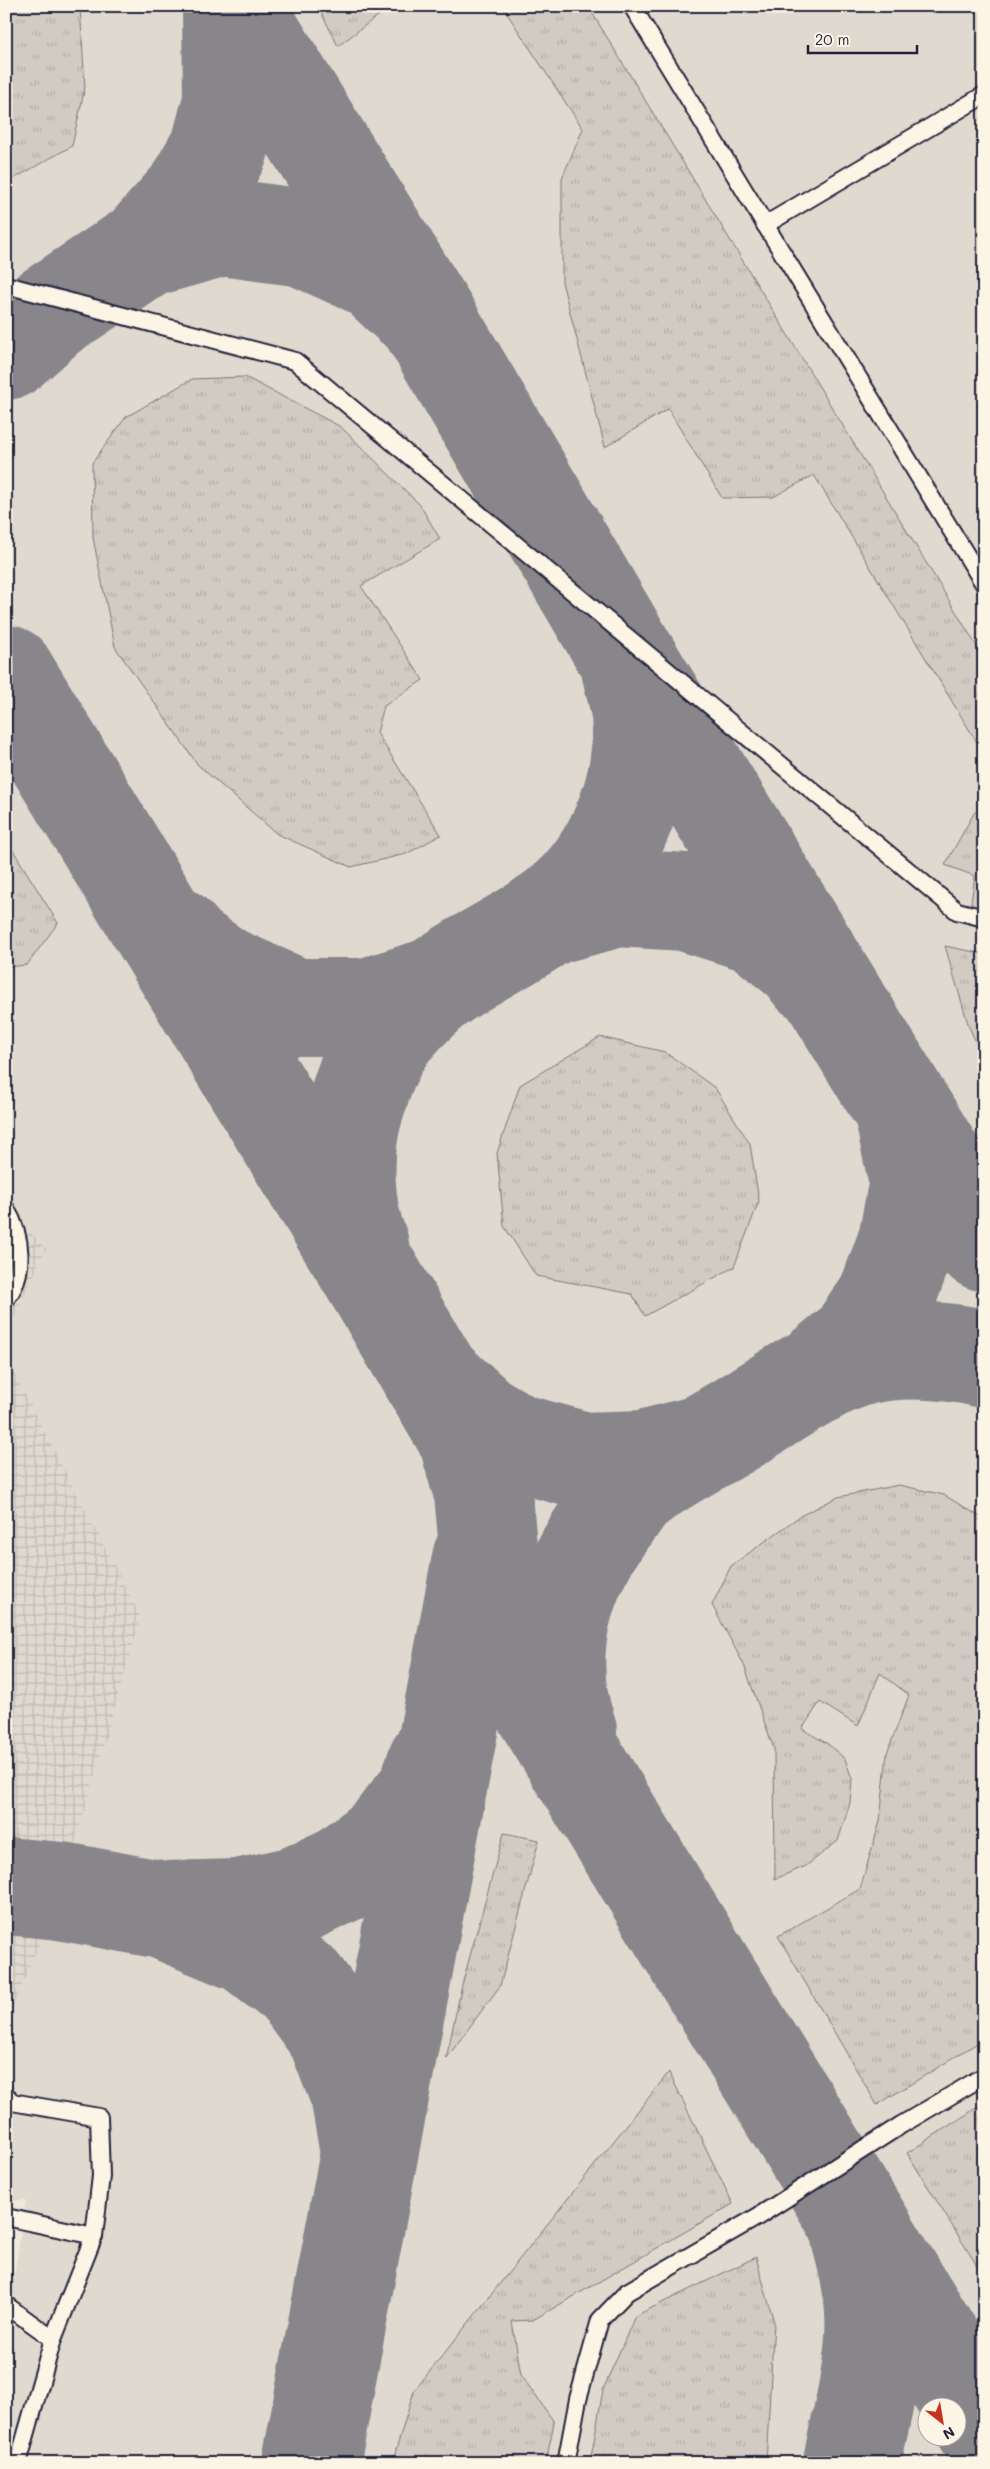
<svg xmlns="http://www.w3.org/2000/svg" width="990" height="2469" font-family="Mali,sans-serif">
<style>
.built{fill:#e0d9cf;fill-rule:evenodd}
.industrial{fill:url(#industrial-grid)}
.grass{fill:url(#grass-tufts);stroke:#7a767f}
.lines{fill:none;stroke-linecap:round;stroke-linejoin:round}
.taxiway{stroke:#88858b;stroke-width:98}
.service-casing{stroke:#22223b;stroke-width:20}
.service{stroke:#fcf5e5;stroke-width:16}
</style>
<defs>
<pattern id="industrial-grid" width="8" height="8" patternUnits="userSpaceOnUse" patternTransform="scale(1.25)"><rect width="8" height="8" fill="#e0d9cf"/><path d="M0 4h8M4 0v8" fill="none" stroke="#c0bab3"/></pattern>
<pattern id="grass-tufts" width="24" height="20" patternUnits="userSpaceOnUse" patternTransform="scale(1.25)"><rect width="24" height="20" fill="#d1cbc3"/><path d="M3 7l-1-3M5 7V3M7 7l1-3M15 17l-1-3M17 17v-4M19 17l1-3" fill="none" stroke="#b3aea8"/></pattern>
</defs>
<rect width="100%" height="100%" fill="#efe8db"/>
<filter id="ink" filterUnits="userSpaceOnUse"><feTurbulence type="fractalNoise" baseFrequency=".02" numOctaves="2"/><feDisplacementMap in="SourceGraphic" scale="10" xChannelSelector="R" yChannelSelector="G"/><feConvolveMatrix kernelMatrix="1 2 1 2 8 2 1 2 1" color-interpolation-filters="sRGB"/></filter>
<g filter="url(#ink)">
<path class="built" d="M6,6h978v2457h-978v-186h8l12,-77 -20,1zM928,2406h30v30h-30z"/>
<g class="industrial">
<path d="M6,1206l40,43 -40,86z"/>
<path d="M6,1358l135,259 -80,274 -55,132z"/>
</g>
<g class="grass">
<path d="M6,6h74l5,81 -13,59 -66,37z"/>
<path d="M318,6h73l-53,40z"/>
<path d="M502,6h86l396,652v96l-170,-279 -41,22 -51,1 -54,-89 -63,38 -43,-165v-104l21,-49z"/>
<path d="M245,377l96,50 79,78 20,34 -79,47 62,94 -39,26 -7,27 64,102 -35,19 -55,13 -74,-33 -79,-69 -83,-118 -22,-109 -1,-75 34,-46 66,-38z"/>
<path d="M984,807v111l-15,-3 6,-39 -30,-11 29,-52z"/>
<path d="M6,839l52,84 -31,42 -21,2z"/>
<path d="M945,946l39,8v106l-15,-33z"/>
<path d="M600,1037l65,15 50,36 35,56 9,57 -25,66 -89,49 -13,-22 -96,-18 -32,-50 -7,-73 23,-68z"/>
<path d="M899,1485l45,10 40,24v520l-107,66 -99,-169 82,-47 20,-68 7,-68 22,-58 -29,-22 -22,53 -38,-24 -18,27 26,15 17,15 7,20 -2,24 -12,38 -32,25 -31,13 -1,-130 -30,-84 -32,-60 19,-39 69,-50 38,-19z"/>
<path d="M504,1833l35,7 -39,146 -54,73 16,-74z"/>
<path d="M669,2072l64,132 -200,116 -21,1 9,54 33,47 -8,41h-154l22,-72z"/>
<path d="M984,2103v174l-77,-124z"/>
<path d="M756,2257l18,65 -8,141h-176l13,-73 32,-74z"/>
</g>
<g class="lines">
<g class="taxiway">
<path d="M234,6l193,312 201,341 356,583"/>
<path d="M145,249l77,-22 82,11 71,32 36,34"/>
<path d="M6,351l43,-38 96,-64 47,-53 28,-49 12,-46 -1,-95"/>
<path d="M6,674l367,604 94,159 16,56 10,107 31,77 460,750"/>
<path d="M547,917l71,-19 68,4 73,23 44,36 10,13"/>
<path d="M173,935l13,15 37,25 72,32h72l68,-21"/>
<path d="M360,1246c-16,-39 -17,-90 -7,-130 9,-30 18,-61 38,-86 13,-15 30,-33 46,-45 34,-25 74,-43 109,-67 64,-44 100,-127 94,-203 -2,-18 -8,-35 -11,-52"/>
<path d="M817,1375l39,-32 32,-49 19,-53 11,-59 -15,-71"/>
<path d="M437,1383l41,37 37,22 69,19 60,-2 58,-15"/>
<path d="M568,1731c-27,-76 -5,-154 43,-215 8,-10 16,-25 27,-32 30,-23 67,-41 100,-61 39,-24 81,-55 126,-67 34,-9 86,-6 120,3"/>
<path d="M6,1886l55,5 102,19 87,36 51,40 35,48 23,60 9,52"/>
<path d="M163,1910l76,-2 58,-13 49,-23 44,-34 36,-46 11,-31"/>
<path d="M311,2463l170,-904"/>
<path d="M852,2463c9,-49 25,-101 22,-151 -1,-25 -7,-50 -14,-75"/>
</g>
<g class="service-casing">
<g id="service">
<path d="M632,6l352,578"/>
<path d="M765,225l219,-130"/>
<path d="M6,285l289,76 662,550 27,7"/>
<path d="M6,1209c16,26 20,65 0,90"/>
<path d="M6,2095l6,7 87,15 2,59 -7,60 -41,103 -35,124"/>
<path d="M6,2217l88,19"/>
<path d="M6,2305l47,34"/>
<path d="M566,2463l12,-64 22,-79 27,-28 130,-75 144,-92 83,-49"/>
</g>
</g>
<use href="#service" class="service"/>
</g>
</g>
<rect width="990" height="2469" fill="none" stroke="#fcf5e5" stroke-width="25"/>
<rect x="12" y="12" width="965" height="2444" fill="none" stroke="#22223b" stroke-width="2" filter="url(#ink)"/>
<g transform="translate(942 2422) rotate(149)"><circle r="24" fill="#fcf5e5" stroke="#a5a1a1"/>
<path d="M0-4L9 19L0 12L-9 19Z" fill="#c8321e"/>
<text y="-8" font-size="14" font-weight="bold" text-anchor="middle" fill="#22223b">N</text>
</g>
<path d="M808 45v8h109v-8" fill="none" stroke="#22223b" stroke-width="2.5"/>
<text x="815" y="45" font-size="15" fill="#22223b" stroke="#fcf5e5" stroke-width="4" paint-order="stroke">20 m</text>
</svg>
